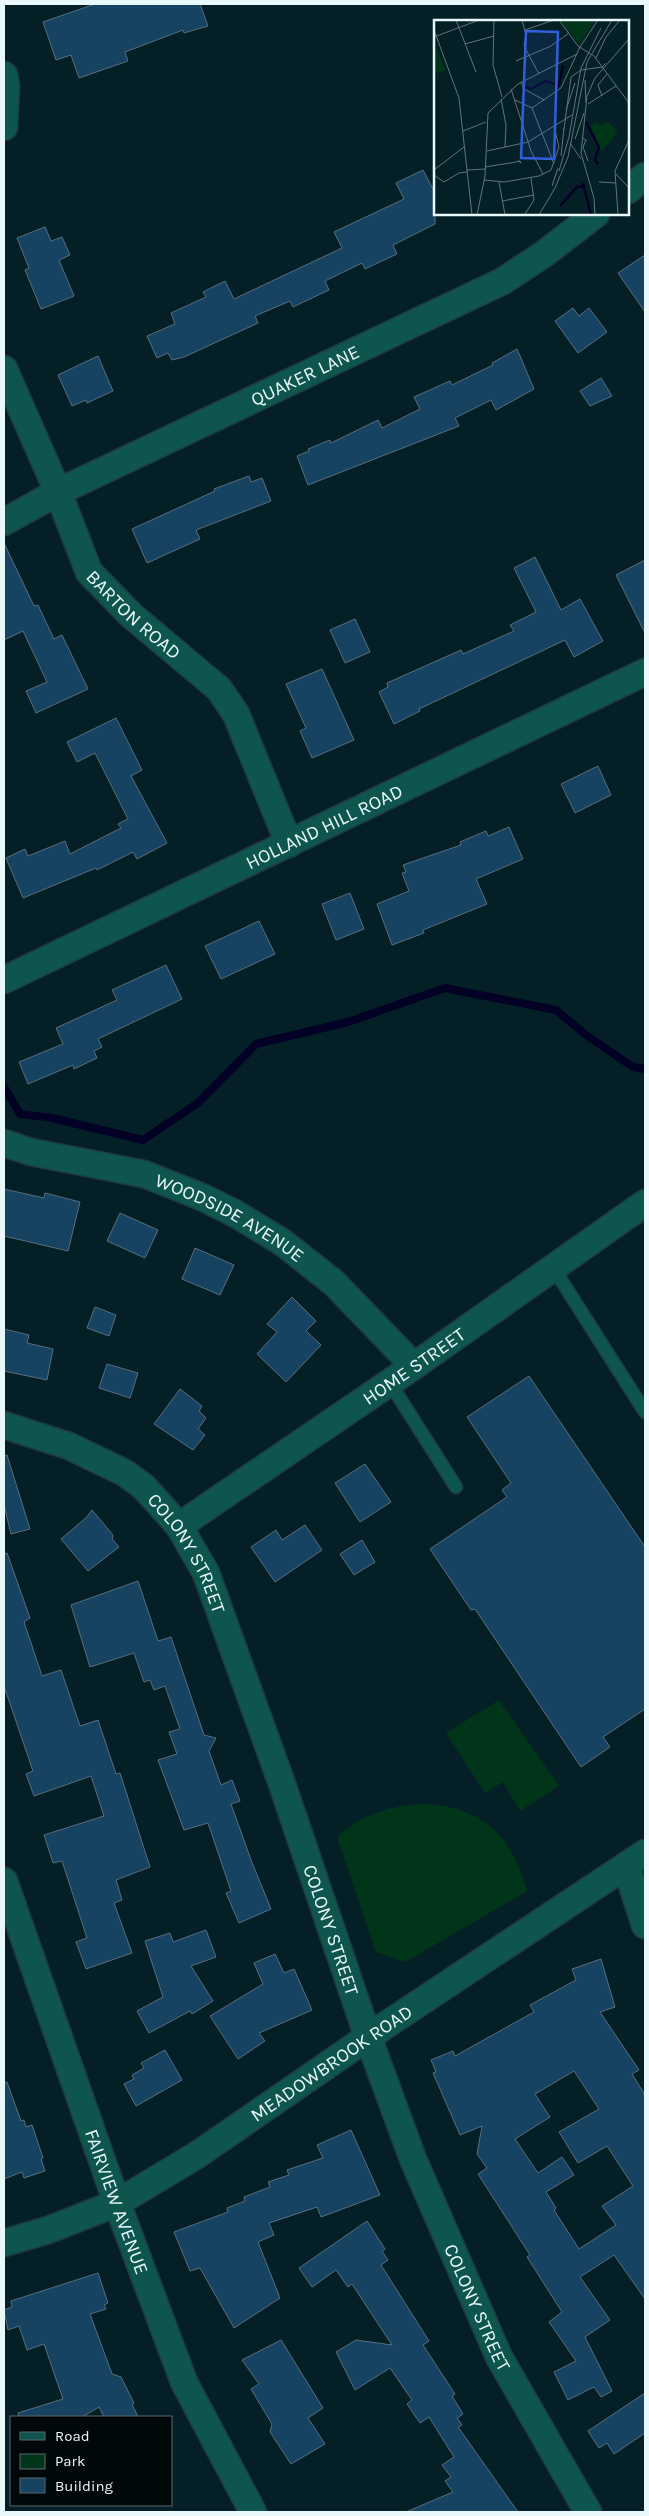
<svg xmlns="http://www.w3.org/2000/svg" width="649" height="2516" font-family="Karla,sans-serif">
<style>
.green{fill:#003519}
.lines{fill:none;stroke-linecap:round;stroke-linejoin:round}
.stream{stroke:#020024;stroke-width:8}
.building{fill:#154361;stroke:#596e7e;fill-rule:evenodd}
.service-casing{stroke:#1f3a40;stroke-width:15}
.minor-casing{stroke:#1f3a40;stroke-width:29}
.service{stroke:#0e554d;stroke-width:12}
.minor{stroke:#0e554d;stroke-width:26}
.labels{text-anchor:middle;stroke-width:4;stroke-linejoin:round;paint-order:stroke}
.street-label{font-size:19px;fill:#e8f8fb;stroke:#01080a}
.inset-river{fill:none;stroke:#020024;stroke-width:2.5}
.inset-road{fill:none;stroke:#5f767b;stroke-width:1}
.view{fill:#315fdc;fill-opacity:0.15;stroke:#315fdc;stroke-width:2.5}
.inset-edge{fill:none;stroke:#e8f8fb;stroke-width:2.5}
</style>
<rect width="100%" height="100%" fill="#042026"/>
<g class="green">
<path d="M499,1700l60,86 -39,25 -17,-29 -18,11 -39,-60z"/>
<path d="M425,1804c59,4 86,31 102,87l-122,71 -29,-10 -39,-115c25,-23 55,-32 88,-33z"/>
</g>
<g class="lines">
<path class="stream" d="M4,1087l16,27 32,4 91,22 55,-37 58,-59 92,-22 97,-34 111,22 30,25 47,32 12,2"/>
</g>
<g class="building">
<path d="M95,4h105l8,22 -24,7 -1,-3 -58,22 3,9 -49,17 -8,-23 -15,5 -13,-38z"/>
<path d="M423,170l12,23v31l-42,21 4,9 -32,15 -3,-6 -37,18 4,9 -36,17 -3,-6 -35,15 3,7 -74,34 -12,3 -4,-7 -11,5 -10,-22 28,-12 -4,-11 35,-16 -3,-5 22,-11 9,18 108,-51 -8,-16 70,-33 -8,-16z"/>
<path d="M45,227l6,14 11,-4 8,18 -11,5 15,36 -33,13 -16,-39 4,-2 -12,-30z"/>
<path d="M645,255v57l-27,-39z"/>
<path d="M573,308l6,8 10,-8 18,24 -29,21 -23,-32z"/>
<path d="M517,349l17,40 -38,21 -5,-10 -36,18 4,8 -151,59 -11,-29 12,-5 -1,-2 22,-9 1,3 47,-23 4,8 38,-19 -6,-12 36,-16 2,4 41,-20 -1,-2z"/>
<path d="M98,356l15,35 -26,12 -1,-3 -14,6 -14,-31z"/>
<path d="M601,378l11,18 -22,10 -10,-15z"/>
<path d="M249,476l2,6 11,-4 9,23 -75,29 4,9 -53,24 -15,-34 83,-38 -1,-2z"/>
<path d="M4,543l30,63 4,-1 16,34 8,-4 26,54 -52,24 -10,-22 21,-9 -24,-51 -19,9z"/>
<path d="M535,557l26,53 19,-11 23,42 -29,16 -9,-17 -146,69 1,2 -26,13 -15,-32 9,-5 -1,-4 74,-33 2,4 51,-23 -4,-6 26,-13 -22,-44z"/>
<path d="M645,560v73l-29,-58z"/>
<path d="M355,619l15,33 -25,11 -15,-33z"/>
<path d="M322,669l32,71 -42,18 -12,-27 6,-3 -20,-44z"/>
<path d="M116,718l26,52 -11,6 36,67 -30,16 -4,-7 -36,18 -1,-2 -73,30 -17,-40 19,-9 3,7 37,-15 5,13 51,-26 -3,-4 10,-5 -33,-66 -18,9 -10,-20z"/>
<path d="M598,766l13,29 -36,18 -14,-29z"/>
<path d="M509,827l14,32 -47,20 11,25 -64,26 1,3 -32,12 -15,-41 32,-13 -7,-18 4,-1 -3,-7 58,-20 -1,-3 26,-11 2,5z"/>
<path d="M350,893l14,36 -28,11 -14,-36z"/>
<path d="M259,921l16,33 -54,25 -16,-33z"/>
<path d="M166,965l16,34 -84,40 4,8 -8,4 3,7 -23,11 -1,-4 -45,19 -9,-22 44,-18 -7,-16 61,-28 -5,-10z"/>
<path d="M4,1189l40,9 1,-5 35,9 -12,49 -64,-15z"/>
<path d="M120,1213l38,17 -13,28 -38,-17z"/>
<path d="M195,1248l39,17 -14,30 -38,-16z"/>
<path d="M292,1297l24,24 -10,10 15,14 -35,37 -29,-28 20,-22 -10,-8z"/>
<path d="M95,1307l21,8 -7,21 -22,-8z"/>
<path d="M4,1329l25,6 -2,8 26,6 -6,31 -43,-9z"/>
<path d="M107,1364l31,9 -8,25 -31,-10z"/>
<path d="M529,1376l116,171v162l-42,28 7,10 -29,20 -106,-158 -4,1 -41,-61 77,-52 -5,-7 9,-7 -44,-66z"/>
<path d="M180,1389l22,17 -3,5 7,7 -8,11 7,6 -12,15 -39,-26z"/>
<path d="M7,1455l23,74 -19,5 -7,-29v-49z"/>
<path d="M365,1464l26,38 -31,20 -25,-39z"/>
<path d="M92,1510l21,25 -1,4 7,8 -31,24 -27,-32 26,-22z"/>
<path d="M305,1525l17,25 -47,32 -24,-35 25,-17 6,10z"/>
<path d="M362,1540l13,22 -21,13 -14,-21z"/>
<path d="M7,1553l23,65 -6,4 18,54 19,-6 19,56 18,-6 18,54 4,-1 30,94 -34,13 6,20 -8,3 18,50 -46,16 -10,-27 11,-4 -25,-77 -9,2 -9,-28 60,-19 -13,-40 -57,20 -8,-22 7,-3 -29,-85v-132z"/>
<path d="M138,1581l20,60 13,-4 33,98 12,3 -7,13 12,34 11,-5 8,21 -9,3 20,56 20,49 -32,14 -13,-30 5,-2 -23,-68 -24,7 -26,-70 19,-6 -8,-22 11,-3 -15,-43 -11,4 -4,-10 -6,2 -10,-29 -44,14 -19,-62z"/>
<path d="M206,1930l10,27 -25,9 22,35 -21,13 -2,-3 -41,22 -12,-22 26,-14 -18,-56 25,-8 3,9z"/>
<path d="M275,1954l9,19 10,-4 18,41 -53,23 6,8 -27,18 -28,-43 53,-32 -9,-21z"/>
<path d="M601,1959l14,48 -15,5 39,58 -7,4 13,21v204l-31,-44 -34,22 30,43 -25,17 27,54 -11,6 -7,-10 -26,13 -14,-28 22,-11 -27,-39 13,-10 -35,-55 3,-2 -52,-81 9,-6 -10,-14 5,-28 -22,9 -27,-62 3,-1 -5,-12 22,-9 2,5 79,-44 -4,-7 46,-25 -4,-11zM574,2071l25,38 -40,23 19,31 29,-17 26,40 -31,20 14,19 -37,24 -25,-39 2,-2 -10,-16 28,-17 -12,-18 -24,16 -23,-34 35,-22 -15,-23z"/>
<path d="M165,2050l17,30 -46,26 -12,-22 10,-5 -2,-4 12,-7 -3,-5z"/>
<path d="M7,2082l14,39 3,-1 2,7 6,-2 11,33 -2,1 4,12 -21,7 -2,-6 -18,7v-96z"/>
<path d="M351,2130l29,65 -59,22 -4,-10 -48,16 5,12 -16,7 22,56 -46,30 -34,-60 -10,3 -16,-39 54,-20 -1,-4 18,-7 -1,-4 26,-10 -2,-5 21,-7 -2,-5 36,-12 -6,-13z"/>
<path d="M367,2221l18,28 -3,2 6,9 -7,5 48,76 -6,4 32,49 -3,2 11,18 -6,4 5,7 -4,2 60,85h-112l47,-20 -8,-11 6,-4 -9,-12 12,-8 -25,-40 -9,6 -13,-19 5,-4 -22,-32 -35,22 -19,-38 20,-12 36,5 -40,-61 -4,3 -12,-17 -24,17 -13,-19z"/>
<path d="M98,2273l10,30 -4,2 2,4 -16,5 22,60 9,3 13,26 -2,1 6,13h-34l-5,-10 -17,10h-63l-1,-4 45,-14 -19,-55 -17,6 -8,-24 -11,4 -4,-20 8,-3 -1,-6z"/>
<path d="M281,2340l42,68 -15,10 17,26 -34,20 -21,-32 2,-8 -21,-35 8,-5 -17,-24z"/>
<path d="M645,2393v40l-31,21 -7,-11 -8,5 -11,-17z"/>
</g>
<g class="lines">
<g class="service-casing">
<g id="service">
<path d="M554,1269l91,143"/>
<path d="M390,1383l66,104"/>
</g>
</g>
<g class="minor-casing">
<g id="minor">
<path d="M4,75l2,12 -2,40"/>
<path d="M628,190l17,-14"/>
<path id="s1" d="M4,369l54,123 31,80 42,43 88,74 17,25 53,130"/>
<path id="s2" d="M4,522l54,-30 445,-211 41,-27 52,-40"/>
<path id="s3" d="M4,980l641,-308"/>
<path id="s4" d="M4,1143l27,9 113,22 58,23 34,17 46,28 52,41 80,83"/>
<path id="s5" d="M4,1425l65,21 56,27 19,14 35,39 27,47 76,211 86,253 45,122 86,198 89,155"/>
<path id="s6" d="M179,1526l235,-160 231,-163"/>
<path d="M626,1866l19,59"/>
<path id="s7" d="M4,1881l113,322 67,179 69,130"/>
<path id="s8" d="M4,2243l44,-13 69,-27 80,-48 171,-118 277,-184"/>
</g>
</g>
<use href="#service" class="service"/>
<use href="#minor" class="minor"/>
</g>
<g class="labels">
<g class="street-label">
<text dy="7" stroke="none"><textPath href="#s2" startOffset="335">QUAKER LANE</textPath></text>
<text dy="7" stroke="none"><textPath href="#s1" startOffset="282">BARTON ROAD</textPath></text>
<text dy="7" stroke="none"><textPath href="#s3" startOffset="355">HOLLAND HILL ROAD</textPath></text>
<text dy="7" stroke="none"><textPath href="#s4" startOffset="240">WOODSIDE AVENUE</textPath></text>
<text dy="7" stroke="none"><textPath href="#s6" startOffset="284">HOME STREET</textPath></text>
<text dy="7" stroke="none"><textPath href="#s5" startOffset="234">COLONY STREET</textPath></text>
<text dy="7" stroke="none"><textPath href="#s5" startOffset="639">COLONY STREET</textPath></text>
<text dy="7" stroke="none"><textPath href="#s8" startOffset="376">MEADOWBROOK ROAD</textPath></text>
<text dy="7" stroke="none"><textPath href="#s7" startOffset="340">FAIRVIEW AVENUE</textPath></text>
<text dy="7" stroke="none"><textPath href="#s5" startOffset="1044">COLONY STREET</textPath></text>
</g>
</g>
<g transform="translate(434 20)">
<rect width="195" height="195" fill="#042026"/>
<path d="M126,0h36l-17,24zM3,29l8,21 -11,4v-23zM159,102l8,3 7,-3 10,9 -15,19 -4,-1 -8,-17z" fill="#003519"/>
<path class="inset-river" d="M125,65l4,-20M91,67l6,2 15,-8 14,5M152,102l13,25 -4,13 3,4M149,163l8,32M126,186l17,-19 7,-1"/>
<path class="inset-road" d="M22,0l20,52M60,0l-1,45 9,32M88,0l4,15 -2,11 15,28M125,0l19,26 16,10 35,47M0,10l25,68 13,117M91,10l29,-10M0,17l45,-17M31,24l29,-8M162,38l10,-21 14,-17M82,41l35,-15 18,-13M151,60l1,23M87,62l3,7 20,11M77,69l20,62 12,23M168,76l-4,-11 9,-11M67,79l5,26 -1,22M81,80l17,8 22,56M154,84l28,-18M98,88l29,-20 19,-41 18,-27M132,90l9,-27M130,109l7,-52 10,-7 21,-3 4,-4M29,111l23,-9M148,118l4,2 -3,7 5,14M141,119l9,-26M136,123l11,16M53,131l41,-9 44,-27M127,136l3,-28M51,147l31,-5 3,-1h1l1,2 -3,-2M0,150l30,-23M33,150l18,-1M125,151l10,-34 12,-69 20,-40M182,154l13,14M0,155l10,7 15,-9 8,-1M50,160l20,2 35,-6 12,-6 8,-23 -5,-21M65,162l6,33M165,162l17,1M118,166l6,-18M68,181l32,-6M91,194l9,-14 -3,-22M43,195l8,-39 3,-63 30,-29 59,-30M105,195l16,-27 13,-31 19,-95 25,-42M161,195l-1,-17 -13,-45 6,-57 8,-18 34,-39M184,195l-3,-44 14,-31"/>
<path class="view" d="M92,11l32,1 -4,127 -33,-1z"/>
<rect width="195" height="195" class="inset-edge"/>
</g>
<rect width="649" height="2516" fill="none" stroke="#e8f8fb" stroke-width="10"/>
<rect x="10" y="2416" width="162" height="90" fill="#01080a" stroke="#5d686a"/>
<rect x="20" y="2432" width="25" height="8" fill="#0e554d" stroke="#5d686a"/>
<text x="55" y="2441" font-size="15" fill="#e8f8fb">Road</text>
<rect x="20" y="2454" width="25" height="15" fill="#003519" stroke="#5d686a"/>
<text x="55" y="2466" font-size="15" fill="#e8f8fb">Park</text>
<rect x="20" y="2478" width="25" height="15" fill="#154361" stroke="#5d686a"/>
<text x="55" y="2491" font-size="15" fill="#e8f8fb">Building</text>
</svg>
